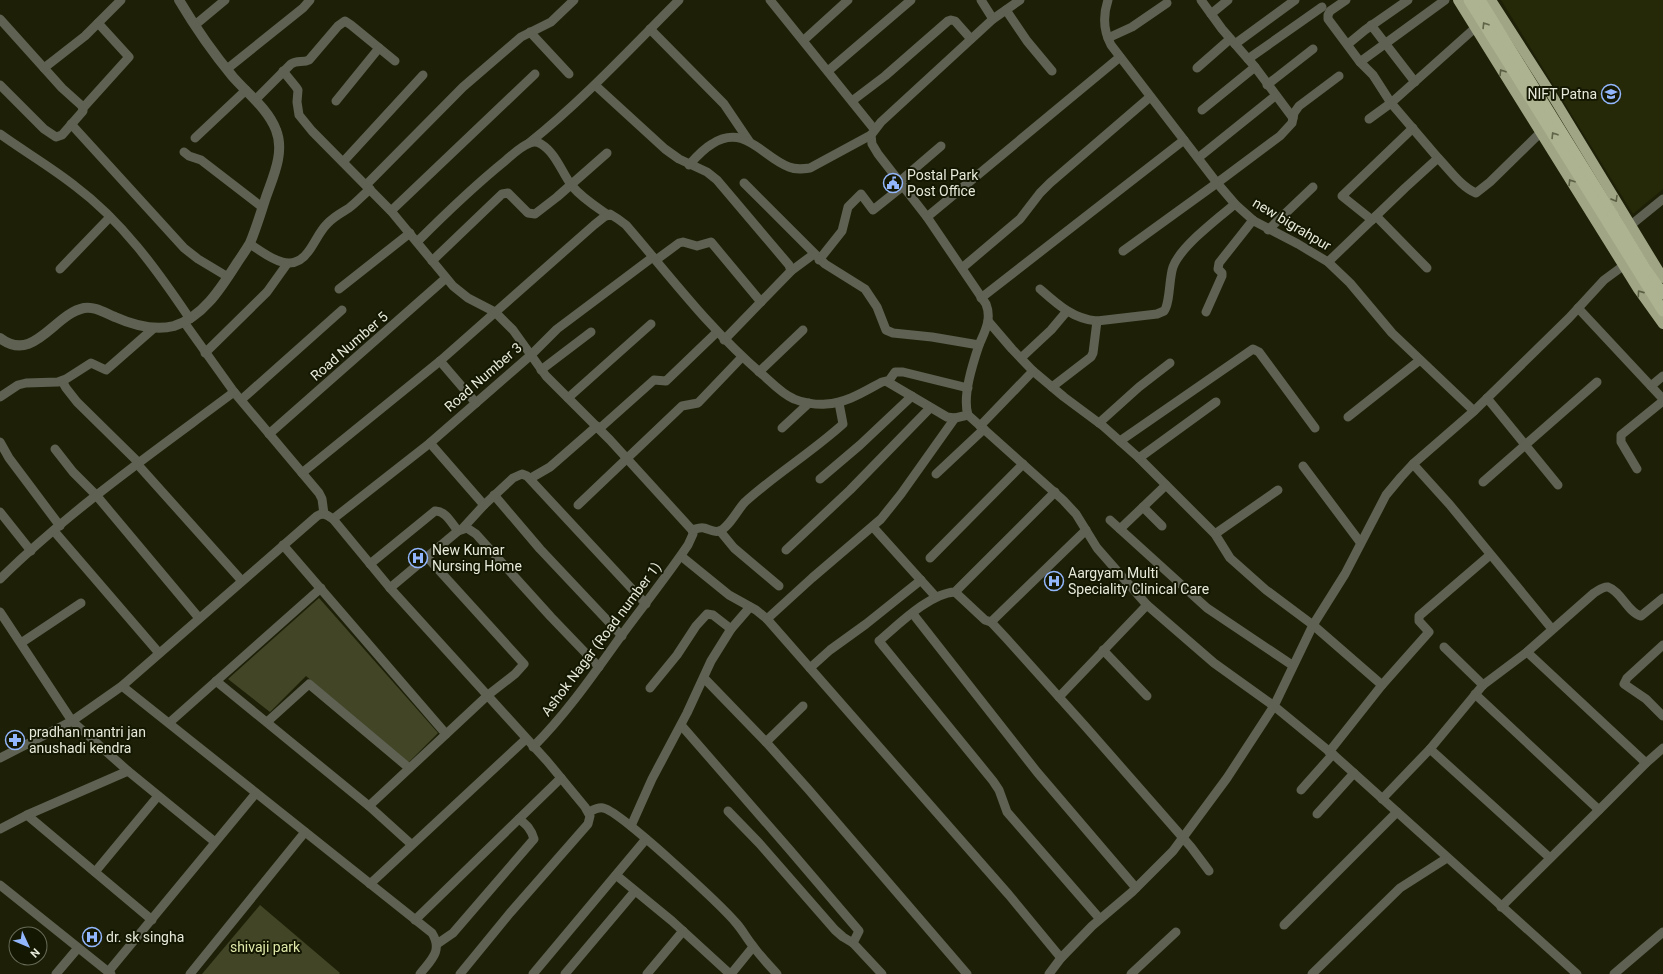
<svg xmlns="http://www.w3.org/2000/svg" width="1663" height="974" font-family="Roboto,sans-serif">
<style>
.built{fill:#262908}
.green{fill:#424627}
.lines{fill:none;stroke-linecap:round;stroke-linejoin:round}
.minor{stroke:#5f6152;stroke-width:9}
.tertiary{stroke:#5f6152;stroke-width:10}
.primary{stroke:#a0a585;stroke-width:10}
.trunk{stroke:#adb290;stroke-width:11}
.trunk-bridge{stroke:#adb290;stroke-width:11}
.oneway{stroke:#606448}
.oneway2{stroke:#5a5e43}
.labels{text-anchor:middle;stroke-width:4;stroke-linejoin:round;paint-order:stroke}
.poi-label{font-size:14px;fill:#e7eada;stroke:#141701;text-anchor:start}
.street-label{font-size:14px;fill:#e7eada;stroke:#141701}
.park-label{font-size:14px;fill:#e0e9aa;stroke:#141701}
</style>
<rect width="100%" height="100%" fill="#1d2007"/>
<path class="built" d="M1501,0h162v189l-30,25z"/>
<g class="green">
<path d="M319,598l119,135 -30,30 -102,-87 -36,36 -42,-33z"/>
<path d="M260,905l80,68 -1,1h-137z"/>
</g>
<g class="lines">
<g class="minor">
<path d="M770,0l104,129"/>
<path d="M981,0l12,19"/>
<path d="M1020,0l-27,19 -112,103 -10,13 1,9 6,10 49,63 59,87c6,15 -1,27 -7,41 -6,18 -17,51 -11,70l95,85 13,14 21,34 50,57 67,58 60,43 62,51 241,217"/>
<path d="M1108,0c-5,15 -5,30 3,45l106,138 18,21 19,17 44,23 30,18 22,21 42,50 82,78"/>
<path d="M1201,0l21,29 33,38 38,51"/>
<path d="M1346,0l-16,11 -2,4v4l32,43 13,13 18,28 47,55"/>
<path d="M1006,10l21,31 25,30"/>
<path d="M1211,14l17,-14"/>
<path d="M0,19l62,69 20,18 1,5 -21,24 -6,2 -12,-8 -44,-44"/>
<path d="M195,25l30,-25"/>
<path d="M1371,25l44,57"/>
<path d="M650,29l74,75 25,37"/>
<path d="M530,32l39,42"/>
<path d="M1108,38l24,-11 35,-24"/>
<path d="M804,40l44,-40"/>
<path d="M1235,44l60,-44"/>
<path d="M1348,44l17,-14 43,-30"/>
<path d="M1248,59l74,-52"/>
<path d="M1360,62l85,-62"/>
<path d="M44,68l41,-32 36,-36"/>
<path d="M1197,68l33,-29"/>
<path d="M227,69l76,-61 7,-8"/>
<path d="M283,71l13,16 2,3 -1,12 2,13 13,16 79,80 62,75 15,12 27,14 18,18 33,46 64,64 82,90 1,4 -5,11c-21,31 -45,61 -67,91 -28,39 -54,77 -88,111"/>
<path d="M828,71l83,-71"/>
<path d="M595,85l70,64 14,10 28,13 10,8 72,85 2,6 -67,69"/>
<path d="M1267,85l46,-36"/>
<path d="M255,100l36,-36c6,-4 12,-1 18,-4l29,-34 7,-5 6,4 44,36"/>
<path d="M336,101l43,-53"/>
<path d="M852,101l33,-25 63,-55 3,-1 4,1 16,18"/>
<path d="M83,108l46,-51 -31,-34"/>
<path d="M1202,110l53,-43"/>
<path d="M1369,119l22,-16 84,-75"/>
<path d="M71,124l113,124 14,11 30,18"/>
<path d="M0,134c25,18 51,33 75,52 47,35 82,84 115,133"/>
<path d="M195,138l51,-48"/>
<path d="M529,143c54,-43 101,-94 150,-143"/>
<path d="M184,152l5,4 12,4 61,47"/>
<path d="M1198,158l77,-62"/>
<path d="M343,162l80,-87"/>
<path d="M689,165c7,-8 14,-16 23,-21 33,-21 50,13 77,23 7,3 14,2 21,1l61,-33"/>
<path d="M899,182l42,-36"/>
<path d="M744,183l81,81 40,25 12,18 9,23 7,3 39,4 47,8"/>
<path d="M366,185l97,-98 58,-50 30,-15 23,-22"/>
<path d="M391,211l144,-137"/>
<path d="M1376,216l51,52"/>
<path d="M927,217l193,-160"/>
<path d="M1372,220l-30,-24 71,-68"/>
<path d="M1626,229l37,-30"/>
<path d="M1268,230l45,-43"/>
<path d="M417,242c28,-28 57,-56 88,-81 7,-6 16,-15 25,-18 4,-2 8,-1 11,1 15,9 21,29 31,42 10,12 23,20 36,29"/>
<path d="M250,244c17,11 41,32 58,8 7,-9 11,-20 19,-28 6,-7 14,-11 22,-16 8,-6 14,-13 21,-19"/>
<path d="M1123,251l94,-68 63,-47 12,-13 2,-10 5,-7 40,-30"/>
<path d="M656,260l23,-17 4,-1 14,4 14,-4 50,60"/>
<path d="M819,260l23,-29 6,-24 13,-13 12,16 30,-24"/>
<path d="M432,261l70,-67 6,-1 20,20 7,1 22,-17 50,-44"/>
<path d="M1328,262l77,-74 33,-30c11,11 23,29 38,35l14,-11 50,-49"/>
<path d="M962,268l58,-49 20,-26 10,-10 100,-86"/>
<path d="M60,269l50,-52"/>
<path d="M791,271l23,-17"/>
<path d="M339,289l71,-56"/>
<path d="M1040,289c17,15 33,30 57,32l60,-7 7,-3c6,-7 5,-33 9,-44 7,-20 45,-49 62,-63"/>
<path d="M981,298l203,-158"/>
<path d="M1578,308l85,91"/>
<path d="M1206,312l16,-36v-3l-4,-4 1,-6 34,-43"/>
<path d="M988,321l24,28 21,22 31,26 39,29 36,32 76,76 15,24 36,32 47,35 69,60"/>
<path d="M184,322l50,70 85,101 3,6 2,15"/>
<path d="M205,353l62,-61 20,-28"/>
<path d="M1021,358l30,-28 16,-19"/>
<path d="M440,361l36,42"/>
<path d="M541,370l50,-38"/>
<path d="M759,372l44,-42"/>
<path d="M62,381l4,7 11,14 62,61v3l103,115"/>
<path d="M888,382l7,-10h8l65,16"/>
<path d="M1651,386l12,-10"/>
<path d="M1052,387l39,-30 2,-4 4,-32"/>
<path d="M0,397l18,-12 8,-2 32,-1 8,-3 25,-16 15,7 48,-42"/>
<path d="M568,398l83,-74"/>
<path d="M1487,398l71,87"/>
<path d="M241,400l101,-90"/>
<path d="M1348,417l72,-57"/>
<path d="M1099,423l40,-36 31,-24"/>
<path d="M980,426l53,-55"/>
<path d="M782,428l27,-25"/>
<path d="M599,429l55,-49 12,1 51,-49"/>
<path d="M269,434l177,-156"/>
<path d="M1120,441l133,-92 6,3 56,76"/>
<path d="M0,442l9,16 51,68"/>
<path d="M430,443l54,62"/>
<path d="M55,449l18,23 23,23 103,123"/>
<path d="M1139,458l77,-56"/>
<path d="M1413,464l37,41 102,124"/>
<path d="M1303,466l57,76"/>
<path d="M1637,469l-16,-27v-7l42,-34"/>
<path d="M302,473l138,-112 154,-136 10,-8 6,-3 8,5 8,6c44,51 85,106 137,150 9,8 19,19 31,24 9,4 23,6 32,5 21,-1 39,-13 56,-22l4,-1 61,36 8,1 13,-3"/>
<path d="M936,474l48,-45"/>
<path d="M531,478l19,-11 47,-41"/>
<path d="M820,479l40,-34 52,-49"/>
<path d="M1483,482l114,-100"/>
<path d="M1055,492l-100,100c-25,1 -57,33 -76,49l114,140 6,9 8,22 93,107"/>
<path d="M494,495l46,54 82,87"/>
<path d="M578,505l104,-99 16,-3 44,-46"/>
<path d="M1143,507l19,19"/>
<path d="M0,512l31,39"/>
<path d="M333,519l97,-76 101,-88 26,-26 96,-72"/>
<path d="M1110,520l97,88 85,57"/>
<path d="M873,527l63,70"/>
<path d="M462,529l22,-24 29,-27 9,-4 5,2 119,128"/>
<path d="M1120,529l46,-44"/>
<path d="M692,530c4,-1 8,-3 12,-2 5,1 10,5 15,3 9,-2 19,-22 26,-29 31,-28 67,-50 98,-78l-4,-21"/>
<path d="M54,531l105,122"/>
<path d="M720,531l14,17 45,38"/>
<path d="M1215,534l63,-44"/>
<path d="M283,545l163,189"/>
<path d="M786,550l64,-60 80,-82"/>
<path d="M681,556l48,39 27,15 11,9 242,276 52,63"/>
<path d="M930,558l93,-94"/>
<path d="M370,564l65,-53c10,-1 17,13 23,20"/>
<path d="M0,579c70,-69 155,-128 234,-187"/>
<path d="M390,588l68,-57 9,-3 9,6 75,83 48,50"/>
<path d="M955,592l30,28 6,2 15,16 79,88 106,121 18,24"/>
<path d="M0,612l72,109 56,50 87,71"/>
<path d="M913,614l124,158 99,116"/>
<path d="M767,619l45,-41 69,-59 20,-25 54,-76"/>
<path d="M991,622l95,-92"/>
<path d="M21,643l60,-40"/>
<path d="M1663,645l-36,33 -3,6 22,15 17,17"/>
<path d="M1444,647l39,38"/>
<path d="M1103,650l44,46"/>
<path d="M1527,652l119,111"/>
<path d="M810,668l20,-18 36,-26 55,-44"/>
<path d="M704,678l62,64 42,47 159,185"/>
<path d="M216,681l153,125 42,38"/>
<path d="M122,686l310,247c11,18 -1,27 -12,41"/>
<path d="M650,688l27,-33 19,-29 11,-12 6,1 18,14"/>
<path d="M1475,694l124,116"/>
<path d="M1059,697l88,-92"/>
<path d="M267,722l42,-38 100,84"/>
<path d="M169,723l152,-135"/>
<path d="M681,725l108,124 70,82 -6,12 29,31"/>
<path d="M766,742l37,-36"/>
<path d="M1430,749l120,109"/>
<path d="M1329,752l53,-67 47,-53 -10,-11v-5l71,-61"/>
<path d="M0,758l72,-37 50,-35 195,-170c6,-4 10,-1 16,3l57,69 157,173 38,46 5,9 -2,8 -78,89 -50,61"/>
<path d="M1301,790l32,-36"/>
<path d="M1382,799l48,-50 53,-64 44,-33 67,-59c4,-2 9,-7 14,-6 13,4 20,26 33,29l22,-18"/>
<path d="M369,806l119,-111 27,-21 9,-10 -97,-107"/>
<path d="M728,811l31,32 76,87 8,7 10,6"/>
<path d="M589,812c4,-2 9,-5 14,-4 16,2 119,98 134,116 6,7 10,15 16,22 7,10 16,19 24,28"/>
<path d="M1317,814l37,-41"/>
<path d="M27,815l125,105"/>
<path d="M631,826l21,-47 35,-66 24,-52 20,-32 19,-22"/>
<path d="M0,829l27,-14 101,-44"/>
<path d="M95,872l63,-76"/>
<path d="M616,875l56,46 58,53"/>
<path d="M370,884l156,-145"/>
<path d="M0,885l111,89"/>
<path d="M1501,907l98,-97 47,-47 17,-15"/>
<path d="M415,920l146,-142"/>
<path d="M1284,925l113,-113"/>
<path d="M437,944l16,-11 81,-94c-3,-10 -7,-14 -15,-20"/>
<path d="M108,972l148,-179"/>
<path d="M56,974l22,-26"/>
<path d="M190,974l115,-142"/>
<path d="M533,974l113,-135"/>
<path d="M565,974l70,-83"/>
<path d="M647,974l36,-43"/>
<path d="M731,974l22,-27"/>
<path d="M1049,974l12,-16 31,-32 40,-34 41,-41 54,-73 47,-72 39,-81 32,-51 41,-79 15,-18 12,-13 61,-53 95,-93 35,-38 19,-14"/>
<path d="M1131,974l45,-42"/>
<path d="M1312,974l88,-86 47,-30"/>
<path d="M1614,974l49,-42"/>
</g>
<path class="tertiary" d="M0,338c34,26 54,-24 84,-30 11,-2 21,5 31,9 18,8 39,14 59,9 29,-9 47,-38 63,-63 4,-6 9,-13 13,-20 6,-14 11,-31 16,-46 7,-20 19,-45 10,-67 -8,-21 -28,-36 -43,-53 -20,-24 -38,-50 -54,-77"/>
<g class="primary">
<path d="M1458,0l180,289 25,35"/>
<path d="M1491,0l59,92 113,186"/>
</g>
<g class="trunk">
<path d="M1480,0l133,215"/>
<path d="M1647,271l16,23"/>
</g>
<g class="trunk-bridge">
<path d="M1469,0l194,311"/>
<path d="M1613,215l34,56"/>
</g>
</g>
<defs><path id="oneway-chevron" d="M-2-3.5L2.5 0L-2 3.5" fill="none" stroke-width="1.6" stroke-linecap="round" stroke-linejoin="round"/></defs>
<g class="oneway">
<use href="#oneway-chevron" transform="translate(1485 25) rotate(-122)"/>
<use href="#oneway-chevron" transform="translate(1554 135) rotate(-122)"/>
</g>
<g class="oneway2">
<use href="#oneway-chevron" transform="translate(1502 72) rotate(-122)"/>
<use href="#oneway-chevron" transform="translate(1571 182) rotate(-122)"/>
<use href="#oneway-chevron" transform="translate(1615 199) rotate(59)"/>
<use href="#oneway-chevron" transform="translate(1640 293) rotate(-125)"/>
</g>
<defs>
<g id="university-ring" transform="scale(1)"><circle r="9.5" fill="#141701" stroke="#93b7fd" stroke-width="1.5"/><path d="M0-5L7-2L0 1L-7-2ZM-4 1L0 2.5L4 1V4Q0 6-4 4Z" fill="#93b7fd"/></g>
<g id="civic-ring" transform="scale(1)"><circle r="9.5" fill="#141701" stroke="#93b7fd" stroke-width="1.5"/><path d="M-.6-6.5H3V-4.5H.6V-3L4-1V1h2V6H-6V1h2V-1L-.6-3ZM-1.2 2.5V6h2.4V2.5Z" fill="#93b7fd"/></g>
<g id="hospital-ring" transform="scale(1)"><circle r="9.5" fill="#141701" stroke="#93b7fd" stroke-width="1.5"/><path d="M-5-5h3v3.5h4V-5h3V5h-3V1.5h-4V5h-3Z" fill="#93b7fd"/></g>
<g id="pharmacy-ring" transform="scale(1)"><circle r="9.5" fill="#141701" stroke="#93b7fd" stroke-width="1.5"/><path d="M-2-6h4v4h4v4h-4v4h-4v-4h-4v-4h4Z" fill="#93b7fd"/></g>
</defs>
<g fill-rule="evenodd">
<use href="#university-ring" x="1611" y="94"/>
<use href="#civic-ring" x="893" y="183"/>
<use href="#hospital-ring" x="418" y="558"/>
<use href="#hospital-ring" x="1054" y="581"/>
<use href="#pharmacy-ring" x="15" y="740"/>
<use href="#hospital-ring" x="92" y="937"/>
</g>
<g class="labels">
<g class="poi-label">
<text x="1597" y="99" text-anchor="end">NIFT Patna</text>
<text x="907" y="180">Postal Park<tspan x="907" dy="16">Post Office</tspan></text>
<text x="432" y="555">New Kumar<tspan x="432" dy="16">Nursing Home</tspan></text>
<text x="1068" y="578">Aargyam Multi<tspan x="1068" dy="16">Speciality Clinical Care</tspan></text>
<text x="29" y="737">pradhan mantri jan<tspan x="29" dy="16">anushadi kendra</tspan></text>
<text x="106" y="942">dr. sk singha</text>
</g>
<g class="street-label">
<text transform="translate(1292 224) rotate(31)" y="5">new bigrahpur</text>
<text transform="translate(349 346) rotate(-41)" y="5">Road Number 5</text>
<text transform="translate(483 377) rotate(-41)" y="5">Road Number 3</text>
<text transform="translate(601 639) rotate(-53)" y="5">Ashok Nagar (Road number 1)</text>
</g>
<g class="park-label">
<text x="265" y="952">shivaji park</text>
</g>
</g>
<g transform="translate(28 946) rotate(134)"><circle r="19" fill="#141701" stroke="#686b58"/>
<path d="M0-3L7 15L0 10L-7 15Z" fill="#93b7fd"/>
<text y="-6" font-size="11" font-weight="bold" text-anchor="middle" fill="#e7eada">N</text>
</g>
</svg>
